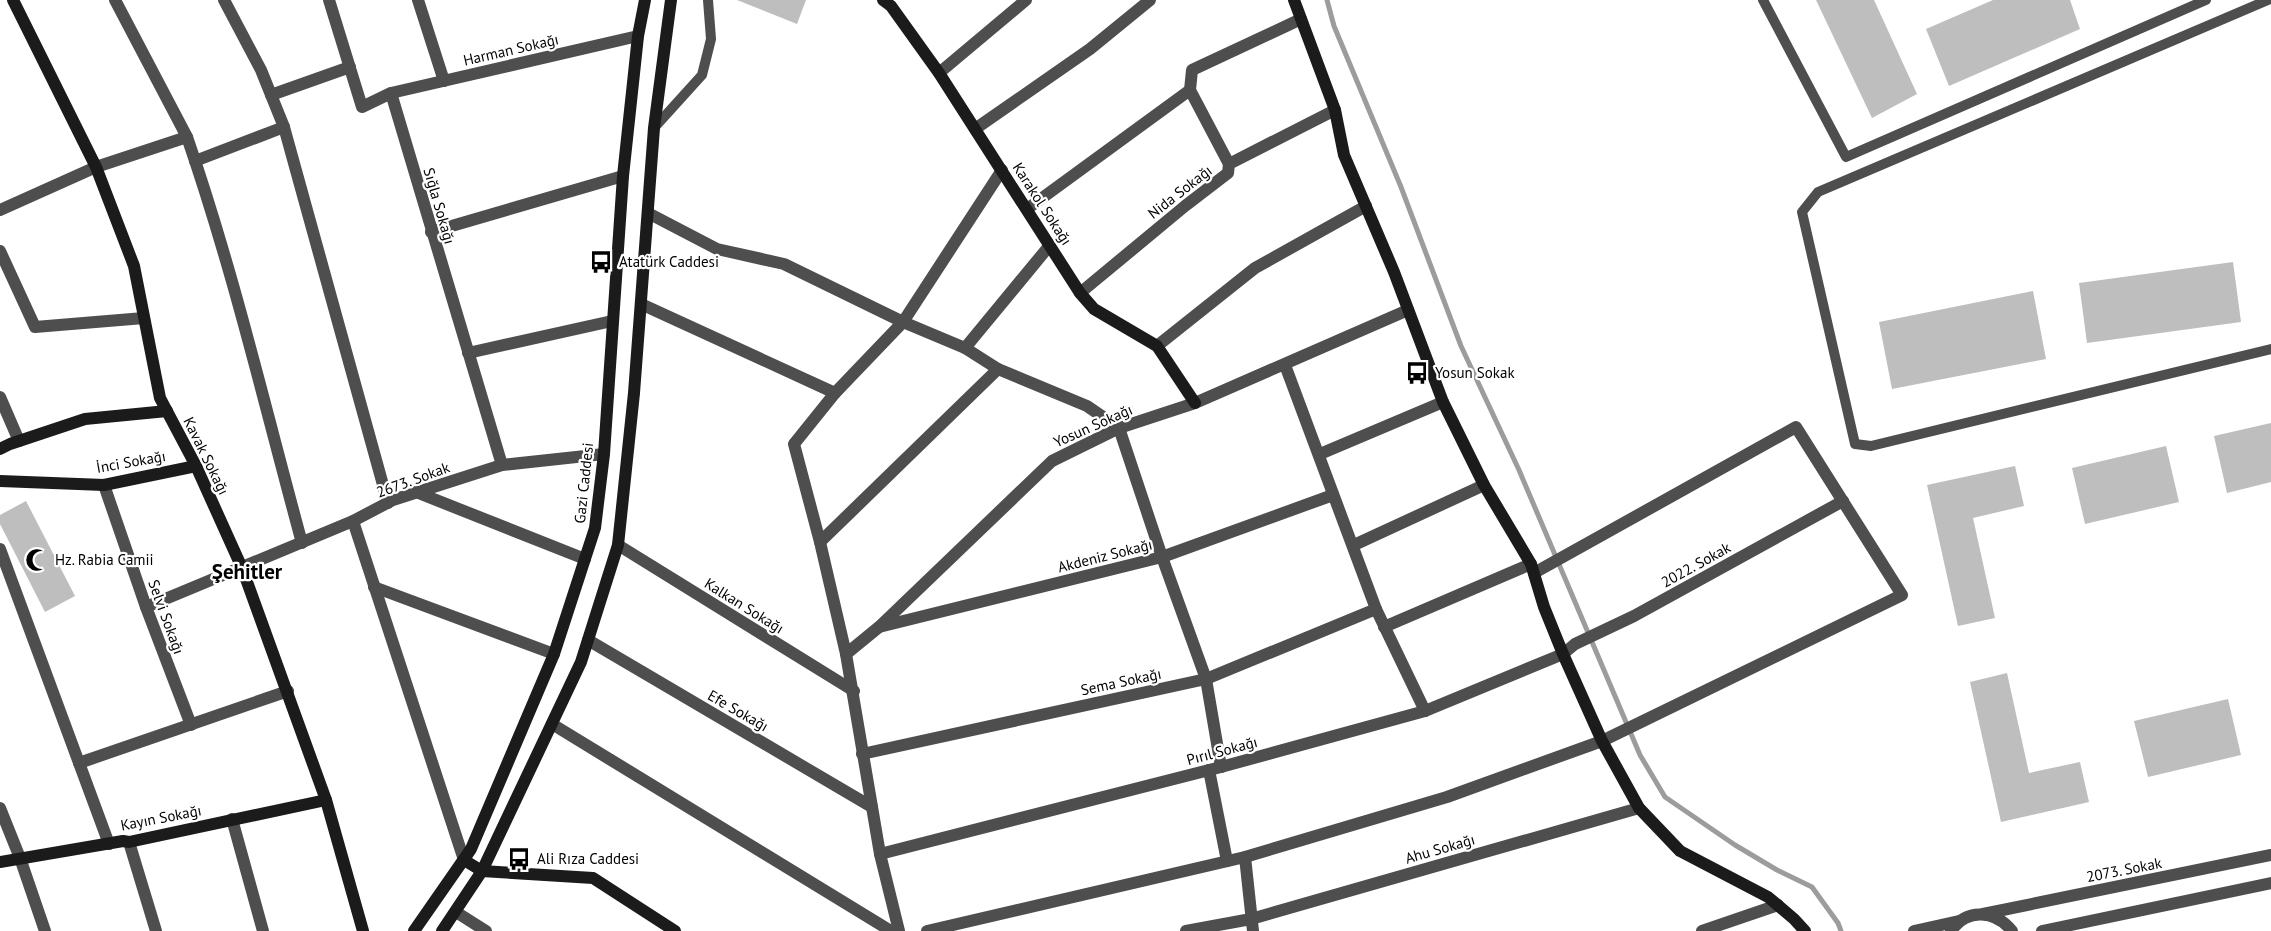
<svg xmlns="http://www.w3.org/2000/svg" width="2271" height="931" font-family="'PT Sans',sans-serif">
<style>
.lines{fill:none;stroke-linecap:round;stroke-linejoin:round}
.stream{stroke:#9c9c9c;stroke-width:5}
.building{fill:#bebebe}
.lane{stroke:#4e4e4e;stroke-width:10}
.street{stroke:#4e4e4e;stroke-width:12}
.secondary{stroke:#1b1b1b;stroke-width:12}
.labels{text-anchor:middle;stroke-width:4.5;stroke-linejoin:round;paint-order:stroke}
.street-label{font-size:15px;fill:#000;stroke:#fff}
.poi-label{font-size:15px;fill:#000;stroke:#fff;text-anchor:start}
.district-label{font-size:21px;font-weight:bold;fill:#000;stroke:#fff}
</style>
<rect width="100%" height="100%" fill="#fff"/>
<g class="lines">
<path class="stream" d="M1327,0l7,26 67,161 60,159 58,124 121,285 25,42 70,48 42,25 35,17 26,36 3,8"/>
</g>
<g class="building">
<path d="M737,0h69l-9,24z"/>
<path d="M1816,0h58l43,94 -45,24z"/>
<path d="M1993,0h77l10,29 -131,57 -23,-57z"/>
<path d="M2233,262l8,60 -154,21 -8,-60z"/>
<path d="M2033,291l13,68 -154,30 -13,-67z"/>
<path d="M2271,423v59l-44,11 -13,-57z"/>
<path d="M2166,446l13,56 -94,22 -13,-56z"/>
<path d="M2015,466l9,40 -51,12 22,100 -37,8 -31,-141z"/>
<path d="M26,501l49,95 -30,16 -45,-88v-9z"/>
<path d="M2007,673l22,100 51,-11 9,40 -88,20 -31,-140z"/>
<path d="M2228,699l13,56 -93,22 -14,-56z"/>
</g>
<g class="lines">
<g class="lane">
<path d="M1763,0l83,157 360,-157"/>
<path d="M2268,0l-450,192 -16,20 53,232 16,2 400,-97"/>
<path d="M654,128l48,-53 9,-36 -3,-39"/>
</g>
<g class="street">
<path d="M115,0l72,137c46,133 78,270 115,406"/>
<path d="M224,0l37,70 23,57 104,376"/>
<path d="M329,0l33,107 29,-14 111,372"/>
<path d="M418,0l26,81"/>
<path d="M939,73l87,-73"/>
<path d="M391,93l247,-57"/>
<path d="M271,95l79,-28"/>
<path d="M975,129l115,-80 60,-49"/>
<path d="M195,161l89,-34"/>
<path d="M1229,164l-39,-74 2,-20 109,-51"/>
<path d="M1027,209l163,-119"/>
<path d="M0,210l96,-43 91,-30"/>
<path d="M648,213l69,36 67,15 119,58 62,26 33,21 89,37 32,22 43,129 44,122 15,88"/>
<path d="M431,232l192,-56"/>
<path d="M0,251l35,76 109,-9"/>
<path d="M1080,293l105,-87 43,-33 1,-9 106,-54"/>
<path d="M641,304l194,89"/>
<path d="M1157,346l98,-78 111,-62"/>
<path d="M965,348l85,-103"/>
<path d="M468,353l144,-32"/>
<path d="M1285,365l91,244 49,102"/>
<path d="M0,397l19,44"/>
<path d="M1320,454l123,-52"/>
<path d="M104,485l42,122 45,118"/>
<path d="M416,492l169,67"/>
<path d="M353,521l111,339"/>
<path d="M820,542l178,-173"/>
<path d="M618,545l236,146"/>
<path d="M1354,545l130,-60"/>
<path d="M0,549l109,295"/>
<path d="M374,587l180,67"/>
<path d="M146,607l207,-86 40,-21 109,-35 102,-11"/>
<path d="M879,627l283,-70 171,-62"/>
<path d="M1384,627l147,-63"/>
<path d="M588,640l284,167"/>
<path d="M846,654l33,-27 173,-166 67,-33 76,-25 213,-93"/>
<path d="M552,724l339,207"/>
<path d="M862,754l344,-75 170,-70"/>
<path d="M79,763l209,-72"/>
<path d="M1209,770l18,91"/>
<path d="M0,808l20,50 25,73"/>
<path d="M232,819l31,112"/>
<path d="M129,842l27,89"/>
<path d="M880,854l341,-87 204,-56 138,-57 12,-10 59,-28 209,-115"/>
<path d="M1245,857l8,74"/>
<path d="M456,912l30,19"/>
<path d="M1983,914l288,-59"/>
<path d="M899,931l-19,-77 -34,-200 -26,-112 -26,-98 41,-51 68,-71 99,-152"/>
<path d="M927,931l318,-74 202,-60 155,-56 300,-146 -106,-168 -262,146"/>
<path d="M1186,931l65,-12 388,-111"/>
<path d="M1702,931l76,-26"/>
<path d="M1914,931l45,-10"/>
<path d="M1951,931c16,-24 45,-20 61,0"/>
<path d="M2042,931l229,-48"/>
</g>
<g class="secondary">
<path d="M13,0l83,167 38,99 26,132 36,68 46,102 84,232 37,131"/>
<path d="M883,0l8,6 48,67 141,220 14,16 63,37 38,57"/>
<path d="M1294,0l41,110 9,45 50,117 49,130 41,83 47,79 13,43 19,47 39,87 37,67 41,43 88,46 26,22 11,12"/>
<path d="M0,449l10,-5 75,-25 82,-8"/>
<path d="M0,481l104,4 92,-19"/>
<path d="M464,860l18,11 111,7 82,53"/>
<path d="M0,862l123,-21 6,1 197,-42"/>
<path d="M414,931l57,-82 83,-195 41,-126 9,-74 19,-278 15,-140 7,-36"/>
<path d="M442,931l40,-60 99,-209 37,-117 16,-152 20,-265 17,-128"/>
</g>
</g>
<defs>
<g id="bus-bare" transform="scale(1.8)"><path d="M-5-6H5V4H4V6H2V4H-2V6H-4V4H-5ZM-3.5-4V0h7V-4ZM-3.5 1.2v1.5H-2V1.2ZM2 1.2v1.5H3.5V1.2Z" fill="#000" stroke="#fff" stroke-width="2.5" paint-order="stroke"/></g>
<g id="mosque-bare" transform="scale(1.8)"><path d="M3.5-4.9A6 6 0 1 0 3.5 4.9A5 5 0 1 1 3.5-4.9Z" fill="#000" stroke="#fff" stroke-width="2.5" paint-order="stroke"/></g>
</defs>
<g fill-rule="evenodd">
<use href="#bus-bare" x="601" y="262"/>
<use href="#bus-bare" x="1417" y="373"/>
<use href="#mosque-bare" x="37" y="560"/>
<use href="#bus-bare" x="519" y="859"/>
</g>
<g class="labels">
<g class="street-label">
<text transform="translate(511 50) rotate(-13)" y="5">Harman Sokağı</text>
<text transform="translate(1180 192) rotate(-38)" y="5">Nida Sokağı</text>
<text transform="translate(1042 204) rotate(57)" y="5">Karakol Sokağı</text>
<text transform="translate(439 206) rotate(74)" y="5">Sığla Sokağı</text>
<text transform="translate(1093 426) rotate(-24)" y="5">Yosun Sokağı</text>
<text transform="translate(206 456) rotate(64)" y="5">Kavak Sokağı</text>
<text transform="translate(131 462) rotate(-10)" y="5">İnci Sokağı</text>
<text transform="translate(413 480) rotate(-20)" y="5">2673. Sokak</text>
<text transform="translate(584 483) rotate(-84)" y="5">Gazi Caddesi</text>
<text transform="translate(1105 556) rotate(-14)" y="5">Akdeniz Sokağı</text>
<text transform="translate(1696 565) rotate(-29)" y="5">2022. Sokak</text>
<text transform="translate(744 606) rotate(32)" y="5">Kalkan Sokağı</text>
<text transform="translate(166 617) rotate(70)" y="5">Selvi Sokağı</text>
<text transform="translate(1121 682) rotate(-12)" y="5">Sema Sokağı</text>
<text transform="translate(738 711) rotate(30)" y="5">Efe Sokağı</text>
<text transform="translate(1222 751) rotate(-15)" y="5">Pırıl Sokağı</text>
<text transform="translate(161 818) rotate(-11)" y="5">Kayın Sokağı</text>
<text transform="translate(1440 849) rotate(-16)" y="5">Ahu Sokağı</text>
<text transform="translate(2124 870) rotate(-11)" y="5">2073. Sokak</text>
</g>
<g class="poi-label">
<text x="619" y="267">Atatürk Caddesi</text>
<text x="1435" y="378">Yosun Sokak</text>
<text x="55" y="565">Hz. Rabia Camii</text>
<text x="537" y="864">Ali Rıza Caddesi</text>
</g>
<g class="district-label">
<text x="247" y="579">Şehitler</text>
</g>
</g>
</svg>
